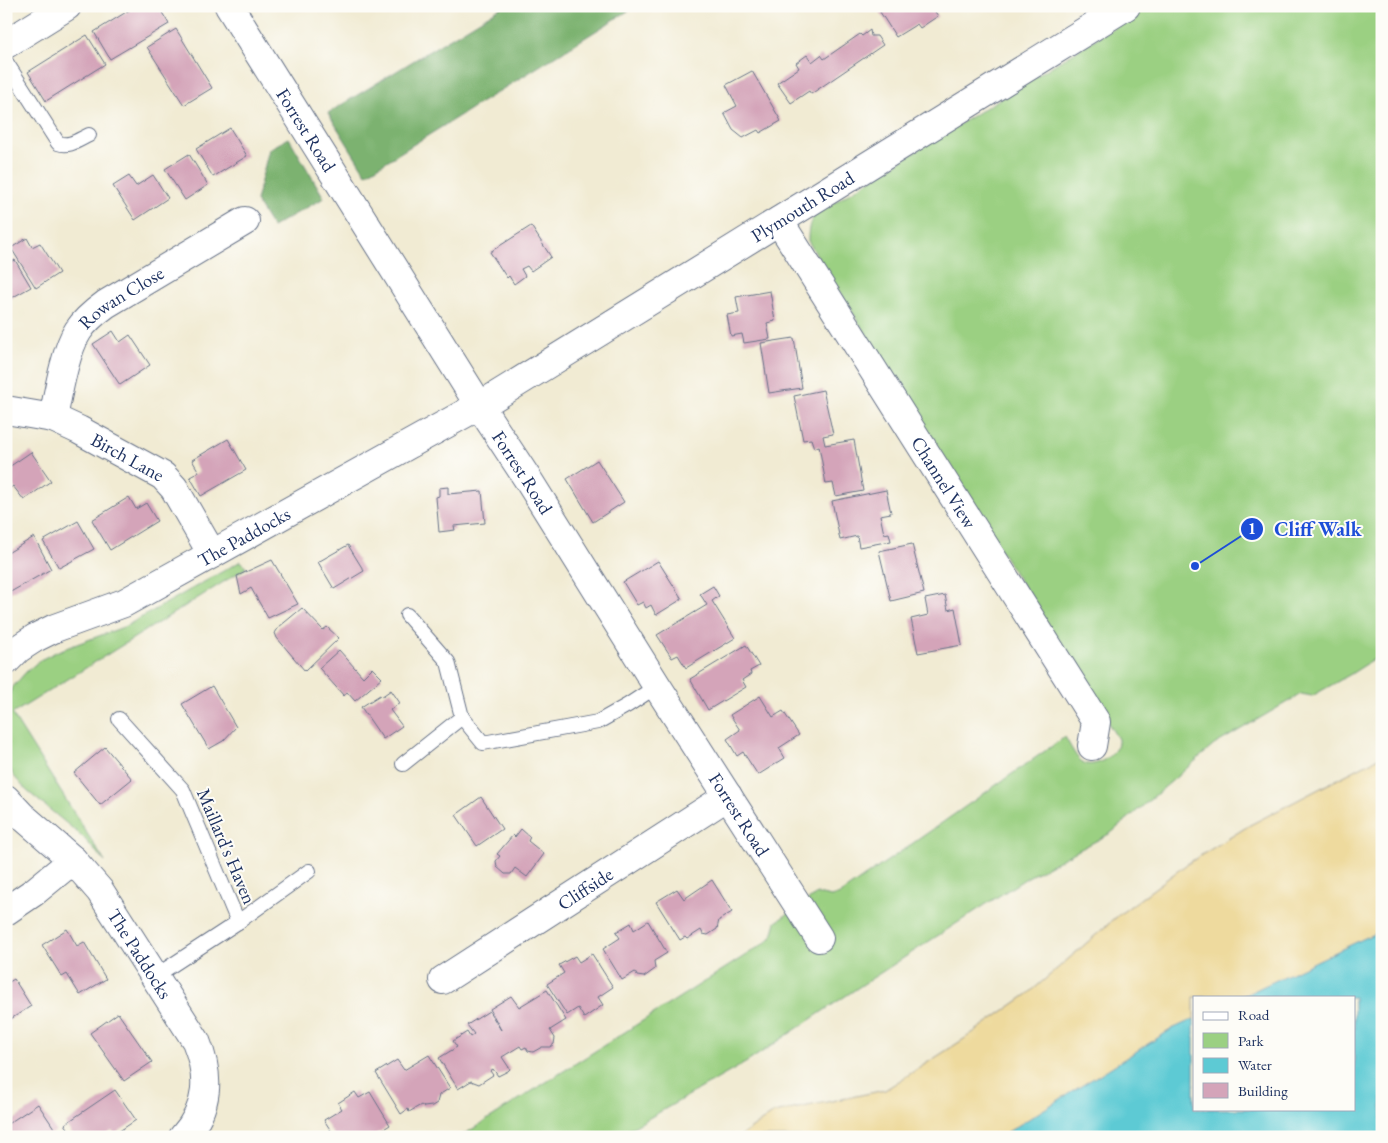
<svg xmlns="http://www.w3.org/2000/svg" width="1388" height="1143" font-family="'EB Garamond',serif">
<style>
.green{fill:#9bd082;stroke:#5b8070}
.forest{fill:#7cb270;stroke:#4c7067}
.sand{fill:#eeda9e;stroke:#84847e}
.water{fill:#5dcad4;stroke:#3c7c99}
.building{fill:#d4a4b9}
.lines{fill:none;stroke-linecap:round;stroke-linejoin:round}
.service-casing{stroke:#667187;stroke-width:16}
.minor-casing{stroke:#667187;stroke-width:30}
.tertiary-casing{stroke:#667187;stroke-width:30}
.service{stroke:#fff;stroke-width:14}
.minor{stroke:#fff;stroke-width:28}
.tertiary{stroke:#fff;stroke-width:28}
.labels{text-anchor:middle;stroke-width:4;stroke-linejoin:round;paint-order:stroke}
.street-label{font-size:19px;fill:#1b2f5e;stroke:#fdfcf7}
.leader{fill:none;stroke:#1d4ed8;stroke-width:2}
.callout-dot{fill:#1d4ed8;stroke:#fdfcf7;stroke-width:2}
.mark-label{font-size:15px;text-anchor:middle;font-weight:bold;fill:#fff}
.callout-label{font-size:20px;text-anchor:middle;font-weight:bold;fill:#1d4ed8;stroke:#fdfcf7;stroke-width:4;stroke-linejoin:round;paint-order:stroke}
</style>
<rect width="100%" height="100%" fill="#fdfcf7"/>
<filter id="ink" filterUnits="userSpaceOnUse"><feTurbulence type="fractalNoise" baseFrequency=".02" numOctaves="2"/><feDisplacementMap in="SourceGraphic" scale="10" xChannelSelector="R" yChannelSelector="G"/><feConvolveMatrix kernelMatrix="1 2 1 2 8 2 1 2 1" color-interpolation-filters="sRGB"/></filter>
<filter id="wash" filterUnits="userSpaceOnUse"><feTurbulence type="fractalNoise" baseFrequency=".0096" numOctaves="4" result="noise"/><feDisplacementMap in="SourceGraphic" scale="20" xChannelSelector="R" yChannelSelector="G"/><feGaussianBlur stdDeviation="1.12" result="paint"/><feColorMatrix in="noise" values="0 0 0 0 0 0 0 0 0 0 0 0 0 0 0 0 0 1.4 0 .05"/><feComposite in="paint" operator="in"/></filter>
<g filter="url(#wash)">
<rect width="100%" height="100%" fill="#f1ebd3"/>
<g class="green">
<path d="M1148,6h234v648l-31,20 -39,22 -11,-2 -87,51 -103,88 -83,44 -163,106 -118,79 -131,75h-156l308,-196 4,-5 4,-14 41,-28 14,3 9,-3 225,-157c5,8 11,22 19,26 13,6 36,-11 34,-24l-310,-498c0,-11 1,-19 8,-27z"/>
<path d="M241,561l5,7 -234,146 93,148 -22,-25 -57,-47 -13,-15 -7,-16v-57l6,-14 14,-16 14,-12 18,-9 68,-25z"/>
</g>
<g class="forest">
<path d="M503,6h133l-270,168 -38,-61z"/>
<path d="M289,138l35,60 -52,29 -16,-26 13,-52z"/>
</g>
<path class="sand" d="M1382,756v174l-141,67h-47v22l-22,10 -172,108h-261l35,-24 111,-23 76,-49 67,-47 92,-80 67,-50 63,-39z"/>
<path class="water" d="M1382,930v207h-382l172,-108 22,-10v90h160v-112h-113z"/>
<g id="blocks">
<g class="building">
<path d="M136,6h22l11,18 -59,35 -16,-27z"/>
<path d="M889,6h42l7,10 -18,12 -3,-4 -21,13 -16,-25z"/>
<path d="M176,29l36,59 -28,17 -37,-58z"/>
<path d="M870,30l1,6h6l6,9 -72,49 -2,-3 -18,12 -14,-20 22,-15 -3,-5 11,-8 5,7 9,-7 3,4 36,-25 2,2z"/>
<path d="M87,35l18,29 -59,37 -18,-29z"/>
<path d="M752,71l29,50 -21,12 -2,-3 -15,8 -10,-8 -9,-17 13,-7 -11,-21z"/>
<path d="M230,128l17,28 -34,21 -17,-28z"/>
<path d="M189,154l19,31 -23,15 -20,-31z"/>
<path d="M153,175l15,23 -33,22 -22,-34 16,-10 7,10z"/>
<path d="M531,226l20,31 -20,14 -4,-5 -6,3 4,7 -11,8 -5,-8 -2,2 -17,-26z"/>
<path d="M27,238l5,9 8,-4 19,30 -23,15 -25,-40z"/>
<path d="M15,260l16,27 -25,14v-36z"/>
<path d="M770,291l5,30 -8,2 3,16 -26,4 -2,-9 -11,2 -4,-21 12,-2 -3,-16z"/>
<path d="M113,331l7,11 10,-7 20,30 -30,20 -27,-41z"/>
<path d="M794,338l8,50 -33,5 -8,-50z"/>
<path d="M823,390l10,44 -10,2 2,9 29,-5 9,51 -27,5 -3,-13 -7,1 -7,-38 -5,2 -3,-9 -8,1 -9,-44z"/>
<path d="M228,439l18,31 -45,26 -11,-19 9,-5 -7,-12z"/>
<path d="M31,452l20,29 -27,19 -11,-14 -7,5v-22z"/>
<path d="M597,460l27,42 -31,20 -26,-43z"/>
<path d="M448,487v7l34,-3 3,32 -31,3 1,4 -16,2 -3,-35 3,-1v-8z"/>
<path d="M886,490l5,23 -11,2 4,19 5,-1 2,8 -32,6 -2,-11 -17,4 -8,-39z"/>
<path d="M129,497l7,12 10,-6 11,18 -47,29 -18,-30z"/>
<path d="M78,521l16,28 -35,19 -16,-27z"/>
<path d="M34,537l17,32 -44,25 -1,-40z"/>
<path d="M912,544l12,49 -33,8 -12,-50z"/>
<path d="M348,545l16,26 -30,18 -16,-27z"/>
<path d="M272,560l26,44 -30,14 -17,-30 -10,6 -4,-18z"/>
<path d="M658,561l24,38 -26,16 -5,-10 -5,3 -3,-6 -6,3 -14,-23z"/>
<path d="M713,586l6,10 -7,5 23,37 -49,30 -8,-13 -6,3 -15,-23 50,-30 -7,-11z"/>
<path d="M945,595l3,15 7,-2 7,37 -44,8 -7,-34 17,-4 -3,-16z"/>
<path d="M302,608l21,22 4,-3 12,11 -34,33 -28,-33 -2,-5 4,-6z"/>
<path d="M746,645l13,21 -9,5 1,3 -9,6 4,7 -38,23 -18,-31z"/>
<path d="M339,650l24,27 9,-9 10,10 -27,23 -8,-9 -3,4 -25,-28z"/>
<path d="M212,686l24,41 -13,14 -14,8 -27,-45z"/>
<path d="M391,690l9,13 -10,7 12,16 -19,13 -22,-32 19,-12 1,2z"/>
<path d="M760,696l13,21 10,-6 16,24 -20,13 6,10 -27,17 -15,-23 -6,4 -10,-17 13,-9 -10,-15z"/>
<path d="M105,747l27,32 -32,26 -26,-32z"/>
<path d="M481,797l21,32 -25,17 -21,-31z"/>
<path d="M521,829l9,8 -2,4 16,13 -17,23 -12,-9 -4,6h-6l-8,-7 -1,-6 4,-5 -3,-2 16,-19 2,2z"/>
<path d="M712,880l20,32 -13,8 -2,9 -9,6 -5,-1 -2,-4 -14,9 -2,-2 -5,3 -24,-38 21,-13 7,10z"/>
<path d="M648,921l19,32 -13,8 1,8 -11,8 -7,-1 -2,-4 -13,8 -19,-31 17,-11 -4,-6 15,-9 3,7z"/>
<path d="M67,929l10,17 7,-4 22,37 -26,16 -13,-21 -5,3 -20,-32z"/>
<path d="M592,954l21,33 -15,10 5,8 -19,13 -6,-10 -11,7 -20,-31 17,-11 -5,-8 16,-9 4,6z"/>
<path d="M14,979l17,27 -25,16v-38z"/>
<path d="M547,990l19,30 -16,10 5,8 -1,6 -4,3h-8l-9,5 -5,-1 -2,-4 -4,2 -2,-3 -18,11 8,12 -2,2 -10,5 -5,-7 -3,2 3,4 -14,9 -8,-3 -13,8 -19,-31 18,-11 -4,-6 14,-9 3,5 4,-3 -7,-9 22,-14 12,19 -11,-21 21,-13 8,11z"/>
<path d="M118,1013l34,49 -28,19 -34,-48z"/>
<path d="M429,1055l21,33 -11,7 -2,8 -5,3 -8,1 -3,-2 -12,7 -1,-3 -7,5 -25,-41 21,-13 7,10z"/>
<path d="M115,1090l21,30 -21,14 -3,-3 -9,6h-29l-9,-13z"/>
<path d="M355,1092l4,6 11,-6 20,33 -14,9 -1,3h-40l-11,-17 18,-11 -4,-6z"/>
<path d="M38,1104l18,27 -10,6h-40v-12z"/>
</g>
</g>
</g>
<g filter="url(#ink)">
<use href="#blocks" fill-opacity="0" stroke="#667187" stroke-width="1"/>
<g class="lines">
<g class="service-casing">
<g id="service">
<path d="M6,62l52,81c12,4 20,-3 31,-8"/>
<path d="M407,615l41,47 14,55 21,26 115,-21 30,-17 29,-19"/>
<path d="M119,719l64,71 55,132"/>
<path d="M403,764l59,-47"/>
<path d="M154,977l84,-55 71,-51"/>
</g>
</g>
<g class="minor-casing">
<g id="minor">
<path id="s1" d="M229,6l250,399 48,73 130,208 162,252"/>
<path id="s2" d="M779,221l317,501 -4,24"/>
<path id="s3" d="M6,410l47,8 26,12 84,46 11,12 38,66"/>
<path id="s4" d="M53,418c5,-24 12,-67 25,-87 7,-11 17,-19 28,-27l139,-83"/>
<path id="s5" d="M6,661l12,-12 17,-11 20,-10 69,-25 367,-204 635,-393"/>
<path id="s6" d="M6,799l15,16 52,45 27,31 96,150c14,35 14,66 -13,96"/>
<path d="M6,911l28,-19 39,-32"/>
<path id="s7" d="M443,980l285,-184"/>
</g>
</g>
<g class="tertiary-casing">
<path id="tertiary" d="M6,44l61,-38"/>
</g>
<use href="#service" class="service"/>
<use href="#minor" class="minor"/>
<use href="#tertiary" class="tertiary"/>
</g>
</g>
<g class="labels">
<g class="street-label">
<text dy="7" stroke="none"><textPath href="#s1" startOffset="146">Forrest Road</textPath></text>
<text dy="7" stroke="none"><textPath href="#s5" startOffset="919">Plymouth Road</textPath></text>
<text dy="7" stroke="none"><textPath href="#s4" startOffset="146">Rowan Close</textPath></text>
<text dy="7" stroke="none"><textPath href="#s3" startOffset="132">Birch Lane</textPath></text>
<text dy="7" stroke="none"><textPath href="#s1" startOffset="551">Forrest Road</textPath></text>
<text dy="7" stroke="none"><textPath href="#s2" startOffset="309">Channel View</textPath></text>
<text dy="7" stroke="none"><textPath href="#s5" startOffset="270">The Paddocks</textPath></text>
<text dy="7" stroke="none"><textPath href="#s1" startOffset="956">Forrest Road</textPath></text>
<text transform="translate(227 846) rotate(67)" y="7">Maillard's Haven</text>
<text dy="7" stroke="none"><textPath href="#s7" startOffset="169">Cliffside</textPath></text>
<text dy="7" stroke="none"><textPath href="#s6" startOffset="206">The Paddocks</textPath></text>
</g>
</g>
<path class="leader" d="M1195 566L1252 529"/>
<g class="callout-dot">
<circle cx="1195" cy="566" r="5"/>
<circle cx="1252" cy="529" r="12"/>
</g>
<g class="mark-label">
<text x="1252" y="534">1</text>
</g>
<g class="callout-label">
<text x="1318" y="536">Cliff Walk</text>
</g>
<rect width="1388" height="1143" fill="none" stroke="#fdfcf7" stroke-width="25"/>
<rect x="1193" y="996" width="162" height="115" fill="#fdfcf7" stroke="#a3aaba"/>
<rect x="1203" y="1012" width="25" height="8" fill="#ffffff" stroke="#a3aaba"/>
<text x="1238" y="1020" font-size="15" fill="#1b2f5e">Road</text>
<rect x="1203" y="1033" width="25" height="15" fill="#9bd082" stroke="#a3aaba"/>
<text x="1238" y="1046" font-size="15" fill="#1b2f5e">Park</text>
<rect x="1203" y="1058" width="25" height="15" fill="#5dcad4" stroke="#a3aaba"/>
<text x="1238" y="1070" font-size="15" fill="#1b2f5e">Water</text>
<rect x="1203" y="1083" width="25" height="15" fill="#d4a4b9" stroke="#a3aaba"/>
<text x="1238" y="1096" font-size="15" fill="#1b2f5e">Building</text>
</svg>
